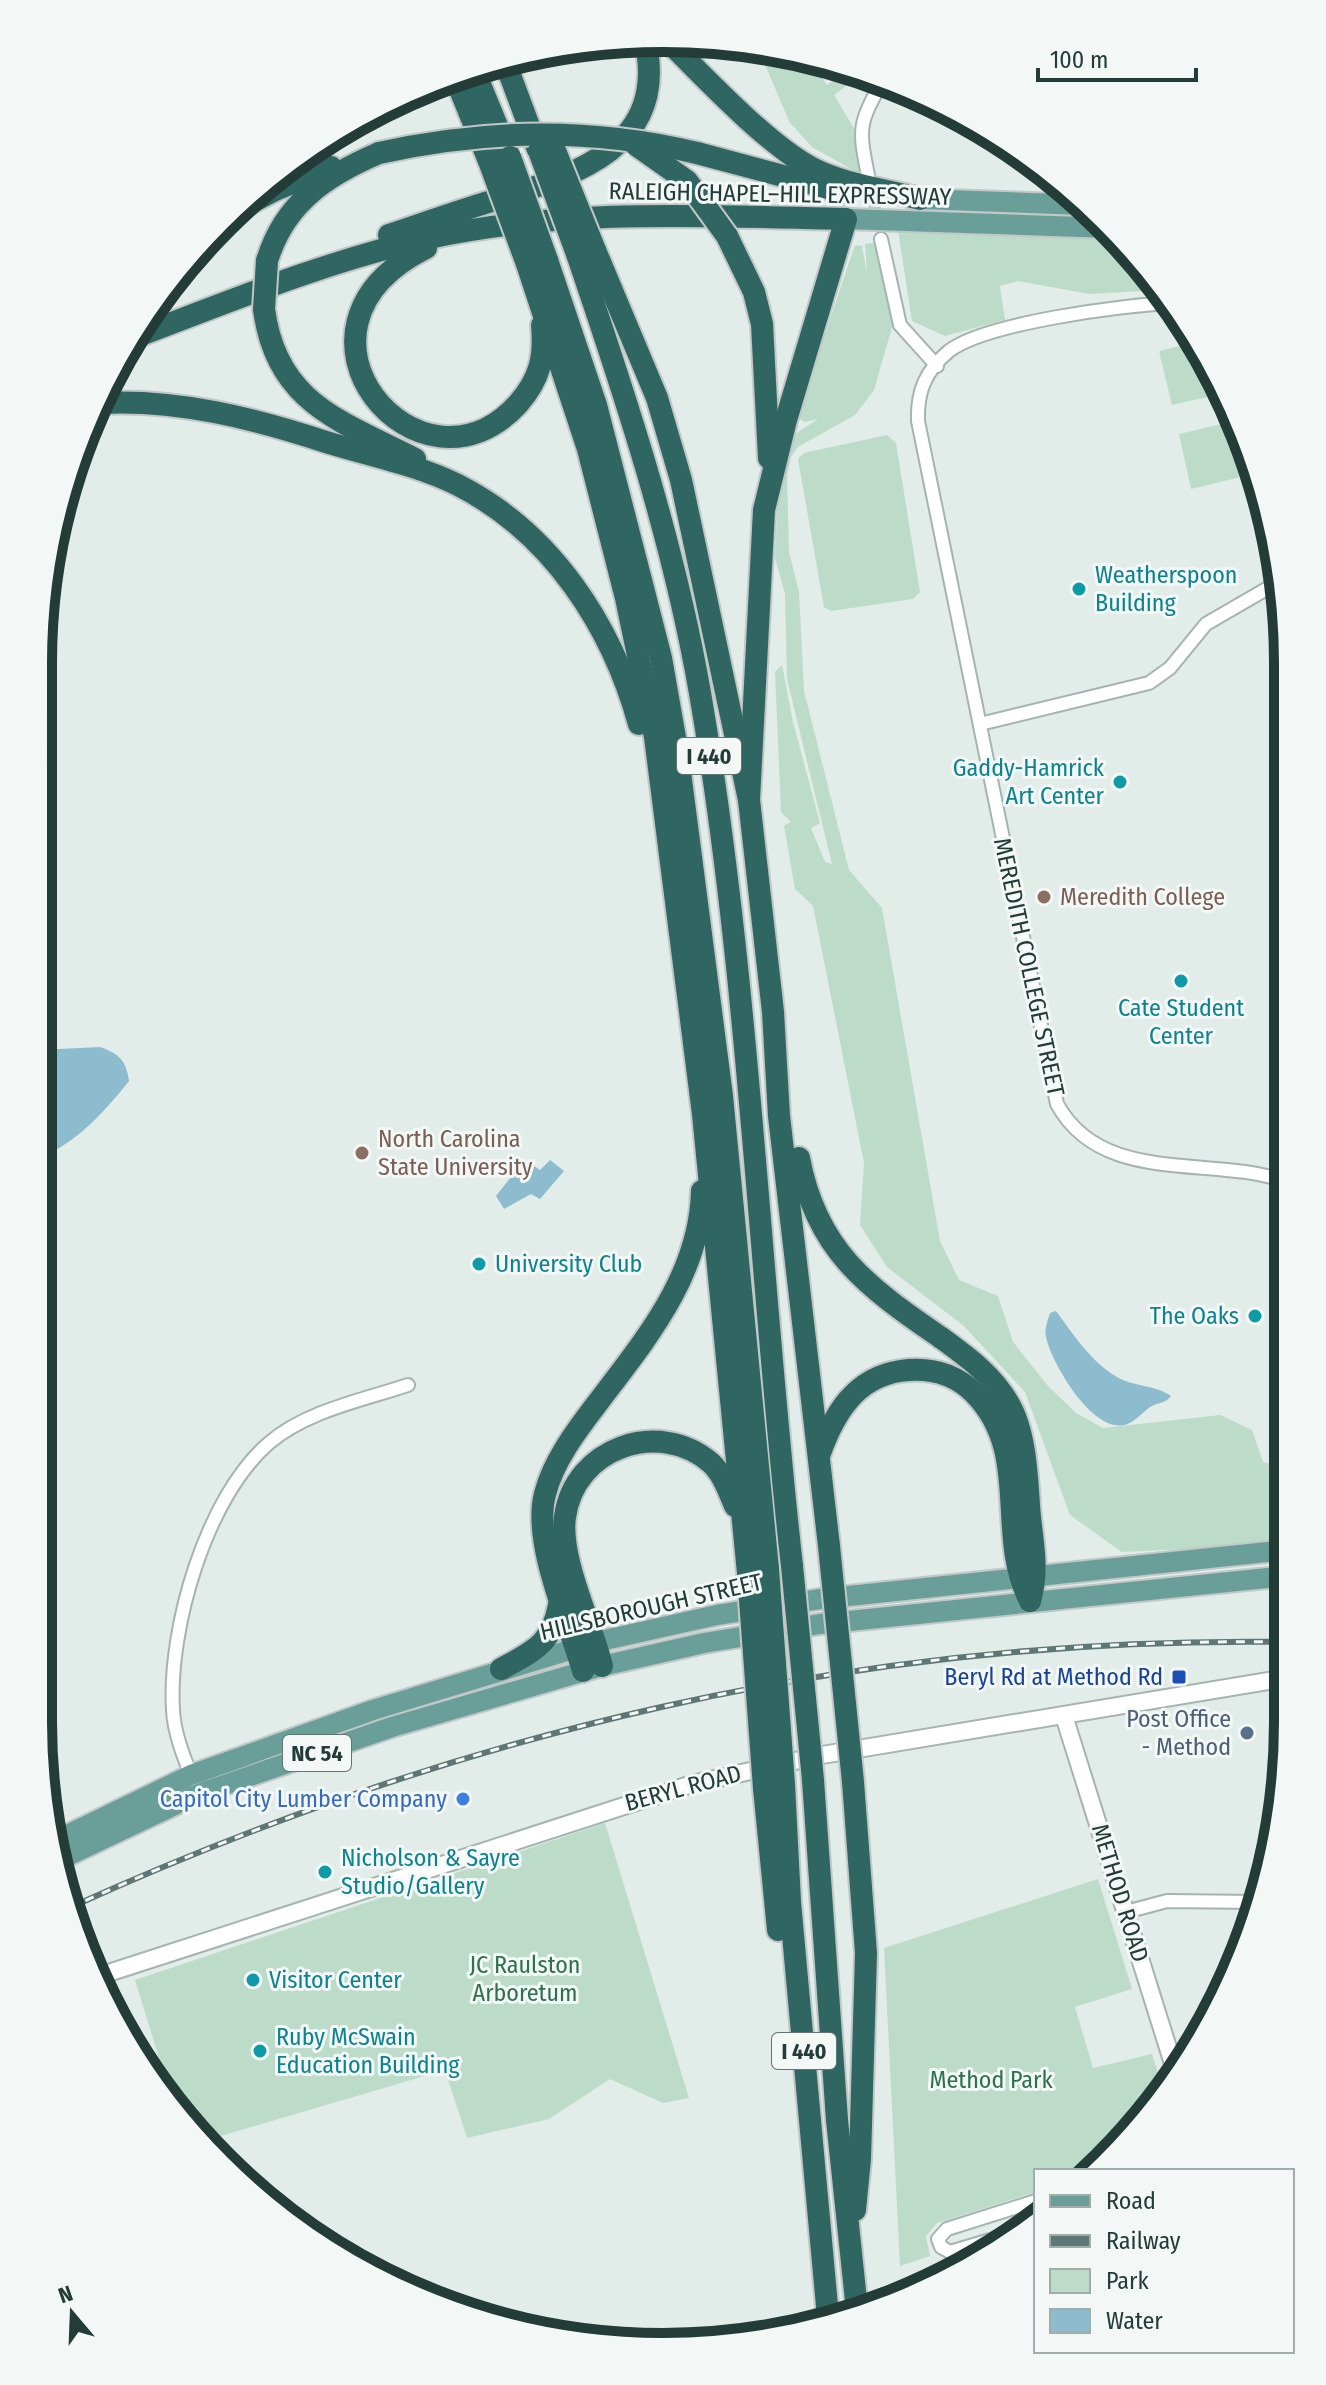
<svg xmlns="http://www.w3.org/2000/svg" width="1326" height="2385" font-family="'Fira Sans Condensed',sans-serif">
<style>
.green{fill:#bcdcc9}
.water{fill:#8dbcce}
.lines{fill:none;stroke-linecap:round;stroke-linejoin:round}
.minor-tunnel{stroke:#bcc9c6;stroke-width:12;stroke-dasharray:12 6;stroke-linecap:butt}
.minor-casing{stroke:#a5b4b0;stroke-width:16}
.tertiary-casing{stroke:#a5b4b0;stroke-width:20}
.primary-casing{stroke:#c1c8c7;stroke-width:24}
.motorway-casing{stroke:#c1c8c7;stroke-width:26}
.minor{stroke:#fff;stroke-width:12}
.tertiary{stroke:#fff;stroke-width:16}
.primary{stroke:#699f98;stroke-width:20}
.motorway{stroke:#306662;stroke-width:22}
.rail-casing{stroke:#5e7774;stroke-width:6}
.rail{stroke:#f3f8f6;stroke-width:3;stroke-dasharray:9;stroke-linecap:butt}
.motorway-bridge-casing{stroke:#c1c8c7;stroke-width:26;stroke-linecap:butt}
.motorway-bridge{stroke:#306662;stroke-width:22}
.culture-dot{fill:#0f9aa8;stroke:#f3f8f6;stroke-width:3}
.education-dot{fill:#8d6e63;stroke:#f3f8f6;stroke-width:3}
.transit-dot{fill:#1a4fb4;stroke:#f3f8f6;stroke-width:3}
.service-dot{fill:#5c6f8a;stroke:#f3f8f6;stroke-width:3}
.shop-dot{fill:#3f7fe0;stroke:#f3f8f6;stroke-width:3}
.labels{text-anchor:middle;stroke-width:6;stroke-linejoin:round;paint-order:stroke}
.shield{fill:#f3f8f6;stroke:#617471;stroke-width:2}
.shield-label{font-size:22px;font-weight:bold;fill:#233c38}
.street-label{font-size:24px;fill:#233c38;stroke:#f3f8f6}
.culture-label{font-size:24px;fill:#0d838f;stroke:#f3f8f6;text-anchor:start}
.education-label{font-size:24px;fill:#785e54;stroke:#f3f8f6;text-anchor:start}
.transit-label{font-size:24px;fill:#164399;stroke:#f3f8f6;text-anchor:end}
.service-label{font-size:24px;fill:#4e5e75;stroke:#f3f8f6;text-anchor:end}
.shop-label{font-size:24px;fill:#366cbe;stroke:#f3f8f6;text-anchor:end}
.park-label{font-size:24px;fill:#2f7051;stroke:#f3f8f6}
.rim{fill:none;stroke:#233c38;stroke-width:10}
</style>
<rect width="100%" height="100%" fill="#e2ece9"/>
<g class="green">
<path d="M757,46l52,12 18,27 18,-13 5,11 -16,12 21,35 5,44 -48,-27 -22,-24z"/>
<path d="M898,230l220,7 44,53 -73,4 -71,-13 -18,5 5,34 -60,16 -33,-15z"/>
<path d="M878,242l15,82 -19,66 -19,25 -57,32 -7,10 -4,18 2,77 10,40 5,99 45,179 33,38 58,333 19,39 39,16 15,46 35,44 28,27 27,15 117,-13 32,15 11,32 23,5v77l-164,8 -52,-37 -45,-123 -61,-66 -77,-59 -27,-42 4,-62 -51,-257 -18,-17 -11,-63 7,-4 -10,-10 -6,-140 7,-7 11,57 27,101 -9,5 14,34 7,2 -45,-185 -2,-85 -10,-36 3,-63 14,-59 26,-17 -13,3 -8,-4 58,-173 7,1 5,28 -2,-30z"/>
<path d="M1196,342l25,52 -49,11 -13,-54z"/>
<path d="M1235,421l22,52 -66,16 -12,-55z"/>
<path d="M887,435l9,8 24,149 -7,7 -82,12 -7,-4 -26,-148 6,-6z"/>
<path d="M605,1823l84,275 -26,5 -53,-24 -61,40 -82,19 -22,-68 -238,70 -32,-30 -40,-130z"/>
<path d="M1098,1879l34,110 -57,18 18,61 59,-14 10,32 -70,85h-56v21l-99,31 -11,13 4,20 -30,10 -16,-318z"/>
</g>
<g class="water">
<path d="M100,1047c19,7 26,13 29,34 -23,29 -55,65 -90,76v-107z"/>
<path d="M550,1160l14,11 -24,28 -9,-5 -27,15 -8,-13 26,-33 6,-1 12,8z"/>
<path d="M1056,1311c17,23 35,51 61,66 17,10 39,8 54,19 -6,8 -13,6 -21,11 -8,6 -16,16 -26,18 -32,7 -72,-61 -78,-88 -2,-8 2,-17 4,-24z"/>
</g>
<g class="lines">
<path class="minor-tunnel" d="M870,183l11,56"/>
<g class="minor-casing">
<g id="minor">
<path d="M868,175c-10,-48 -9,-52 15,-95"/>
<path d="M881,239l19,86 37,41"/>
<path d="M1172,303c-48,2 -187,20 -223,48 -24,20 -32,41 -31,70l139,683c45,82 152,51 228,77"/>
<path d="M980,724l169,-41 21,-15 36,-44 76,-44"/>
<path d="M193,1780c-9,-22 -19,-47 -20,-70 -5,-81 33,-213 96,-267 37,-32 94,-43 139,-58"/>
<path d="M1126,1912l41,-11 92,1"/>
<path d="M1007,2235l-57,17 -9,-5 -3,-8 9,-10 89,-28"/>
</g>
</g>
<g class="tertiary-casing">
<g id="tertiary">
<path d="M1064,1716l111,354"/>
<path d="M99,1976l593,-192 130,-29 464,-77"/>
</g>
</g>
<g class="primary-casing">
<g id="primary">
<path d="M920,199l164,6"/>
<path d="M846,219l264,9"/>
<path d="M57,1840l134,-65 182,-65 223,-68 121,-27 103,-16 466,-49"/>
<path d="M61,1859l137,-65 194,-67 210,-61 102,-23 116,-19 466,-48"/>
</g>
</g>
<g class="motorway-casing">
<g id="motorway">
<path d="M668,41c36,36 101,105 144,127 33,17 73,21 108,31"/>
<path d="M504,59l34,91"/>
<path d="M474,70l33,80"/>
<path d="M455,77l34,84"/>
<path d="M697,153l150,40"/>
<path d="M237,210l38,-20 56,-23"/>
<path d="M389,235c30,-10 61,-21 93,-31 82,-26 189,-51 163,-164"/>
<path d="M727,236l27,56 8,32 7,134"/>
<path d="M426,248c-164,82 -5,263 92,156 22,-25 27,-47 24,-79"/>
<path d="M595,250l62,148 24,82 68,320 24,212 6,104 50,430"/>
<path d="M577,254c49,144 97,289 123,439 50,289 59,582 92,873"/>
<path d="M547,260l49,145 65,253 16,91 45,347 46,473"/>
<path d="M267,261c17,-57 58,-85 112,-108"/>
<path d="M527,264l61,185 38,149 29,139 48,377 45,459"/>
<path d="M264,309c12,94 77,112 151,150"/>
<path d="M130,339c98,-37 196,-78 299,-101 137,-30 277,-22 417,-19l-60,201 -22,90 -15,290"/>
<path d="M100,403c77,-4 153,15 226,39 42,13 92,23 132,43 94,48 154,141 181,239"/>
<path d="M799,1158c17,92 68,129 141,179 26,19 53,38 69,67 16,27 18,70 20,101 2,34 11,61 1,96"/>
<path d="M820,1453c14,-39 35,-75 80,-82 28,-4 54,2 74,22 59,60 21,140 56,208"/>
<path d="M602,1666c-10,-42 -43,-107 -37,-149 9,-69 94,-99 146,-54 12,11 18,29 24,43"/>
<path d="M501,1669c33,-18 51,-25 58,-64"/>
<path d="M583,1671c-13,-46 -51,-129 -38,-177 8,-32 31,-63 51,-89 49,-65 104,-129 106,-214"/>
<path d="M813,1780l24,340 20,190"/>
<path d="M853,1782l13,171 -6,206 -5,51"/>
<path d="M784,1784l6,118 38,415"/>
<path d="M764,1788l14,142"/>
</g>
</g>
<use href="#minor" class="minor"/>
<use href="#tertiary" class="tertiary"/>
<use href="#primary" class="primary"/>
<use href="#motorway" class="motorway"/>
<g class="rail-casing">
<path id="rail" d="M69,1908c388,-176 789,-272 1217,-266"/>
</g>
<use href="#rail" class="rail"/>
<g class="motorway-bridge-casing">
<g id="motorway-bridge">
<path d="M636,145l51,36 40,55"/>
<path d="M554,148l41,102"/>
<path d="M539,151l38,103"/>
<path d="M379,153c107,-24 211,-26 318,0"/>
<path d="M510,157l37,103"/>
<path d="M489,161l38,103"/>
<path d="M264,309l3,-48"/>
<path d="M829,1546l24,236"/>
<path d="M792,1566l21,214"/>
<path d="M768,1569l16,215"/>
<path d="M748,1573l16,215"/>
</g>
</g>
<use href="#motorway-bridge" class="motorway-bridge"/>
</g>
<g class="culture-dot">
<circle cx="1079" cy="589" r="8"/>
<circle cx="1120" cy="782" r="8"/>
<circle cx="1181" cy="981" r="8"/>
<circle cx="479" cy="1264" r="8"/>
<circle cx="1255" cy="1316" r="8"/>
<circle cx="325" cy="1872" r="8"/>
<circle cx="253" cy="1980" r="8"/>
<circle cx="260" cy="2051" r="8"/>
</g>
<g class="education-dot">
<circle cx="1044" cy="897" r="8"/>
<circle cx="362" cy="1153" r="8"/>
</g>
<rect class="transit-dot" x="1171" y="1669" width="16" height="16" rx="4"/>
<circle class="service-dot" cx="1247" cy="1733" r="8"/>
<circle class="shop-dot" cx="463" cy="1799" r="8"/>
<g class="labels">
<g class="shield">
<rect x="677" y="738" width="64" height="36" rx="6"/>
<rect x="283" y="1735" width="68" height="36" rx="6"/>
<rect x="772" y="2033" width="64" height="36" rx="6"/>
</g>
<g class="shield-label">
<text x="709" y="764">I 440</text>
<text x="317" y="1761">NC 54</text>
<text x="804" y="2059">I 440</text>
</g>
<g class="street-label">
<text transform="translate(780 194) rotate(1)" y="8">RALEIGH CHAPEL–HILL EXPRESSWAY</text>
<text transform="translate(1029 967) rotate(78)" y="8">MEREDITH COLLEGE STREET</text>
<text transform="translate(651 1607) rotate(-13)" y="8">HILLSBOROUGH STREET</text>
<text transform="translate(683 1788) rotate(-15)" y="8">BERYL ROAD</text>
<text transform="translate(1120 1893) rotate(73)" y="8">METHOD ROAD</text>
</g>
<g class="culture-label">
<text x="1095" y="583">Weatherspoon<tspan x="1095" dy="28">Building</tspan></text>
<text x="1104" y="776" text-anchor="end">Gaddy-Hamrick<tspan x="1104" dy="28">Art Center</tspan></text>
<text x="1181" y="1016" text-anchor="middle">Cate Student<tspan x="1181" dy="28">Center</tspan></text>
<text x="495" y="1272">University Club</text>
<text x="1239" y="1324" text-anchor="end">The Oaks</text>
<text x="341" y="1866">Nicholson &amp; Sayre<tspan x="341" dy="28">Studio/Gallery</tspan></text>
<text x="269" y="1988">Visitor Center</text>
<text x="276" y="2045">Ruby McSwain<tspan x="276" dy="28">Education Building</tspan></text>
</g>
<g class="education-label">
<text x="1060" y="905">Meredith College</text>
<text x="378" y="1147">North Carolina<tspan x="378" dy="28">State University</tspan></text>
</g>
<g class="transit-label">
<text x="1163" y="1685">Beryl Rd at Method Rd</text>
</g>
<g class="service-label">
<text x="1231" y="1727">Post Office<tspan x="1231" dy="28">- Method</tspan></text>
</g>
<g class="shop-label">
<text x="447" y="1807">Capitol City Lumber Company</text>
</g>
<g class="park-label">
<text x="525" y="1973">JC Raulston<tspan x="525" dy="28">Arboretum</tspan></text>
<text x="991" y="2088">Method Park</text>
</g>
</g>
<path d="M0 0H1326V2385H0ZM663 52H663A611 611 0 0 1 1274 663V1722A611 611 0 0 1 663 2333H663A611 611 0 0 1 52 1722V663A611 611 0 0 1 663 52Z" fill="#f3f8f6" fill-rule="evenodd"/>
<path class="rim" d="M663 52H663A611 611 0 0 1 1274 663V1722A611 611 0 0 1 663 2333H663A611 611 0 0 1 52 1722V663A611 611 0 0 1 663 52Z"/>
<rect x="1034" y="2169" width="260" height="184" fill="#f3f8f6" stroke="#a0adaa" stroke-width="2"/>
<rect x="1050" y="2195" width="40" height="12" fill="#699f98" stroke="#a0adaa" stroke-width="2"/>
<text x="1106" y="2209" font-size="24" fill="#233c38">Road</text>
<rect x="1050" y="2235" width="40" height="12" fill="#5e7774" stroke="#a0adaa" stroke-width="2"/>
<text x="1106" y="2249" font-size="24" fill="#233c38">Railway</text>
<rect x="1050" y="2269" width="40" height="24" fill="#bcdcc9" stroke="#a0adaa" stroke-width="2"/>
<text x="1106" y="2289" font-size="24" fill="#233c38">Park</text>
<rect x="1050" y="2309" width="40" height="24" fill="#8dbcce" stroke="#a0adaa" stroke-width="2"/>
<text x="1106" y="2329" font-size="24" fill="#233c38">Water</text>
<g transform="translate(72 2313) rotate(341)" stroke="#f3f8f6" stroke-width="6" paint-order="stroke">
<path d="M0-6L14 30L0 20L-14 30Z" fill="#233c38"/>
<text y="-12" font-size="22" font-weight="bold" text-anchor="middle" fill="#233c38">N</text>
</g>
<path d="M1038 68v12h158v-12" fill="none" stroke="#233c38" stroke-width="4"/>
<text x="1050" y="68" font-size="24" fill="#233c38" stroke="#f3f8f6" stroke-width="6" paint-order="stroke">100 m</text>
</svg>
